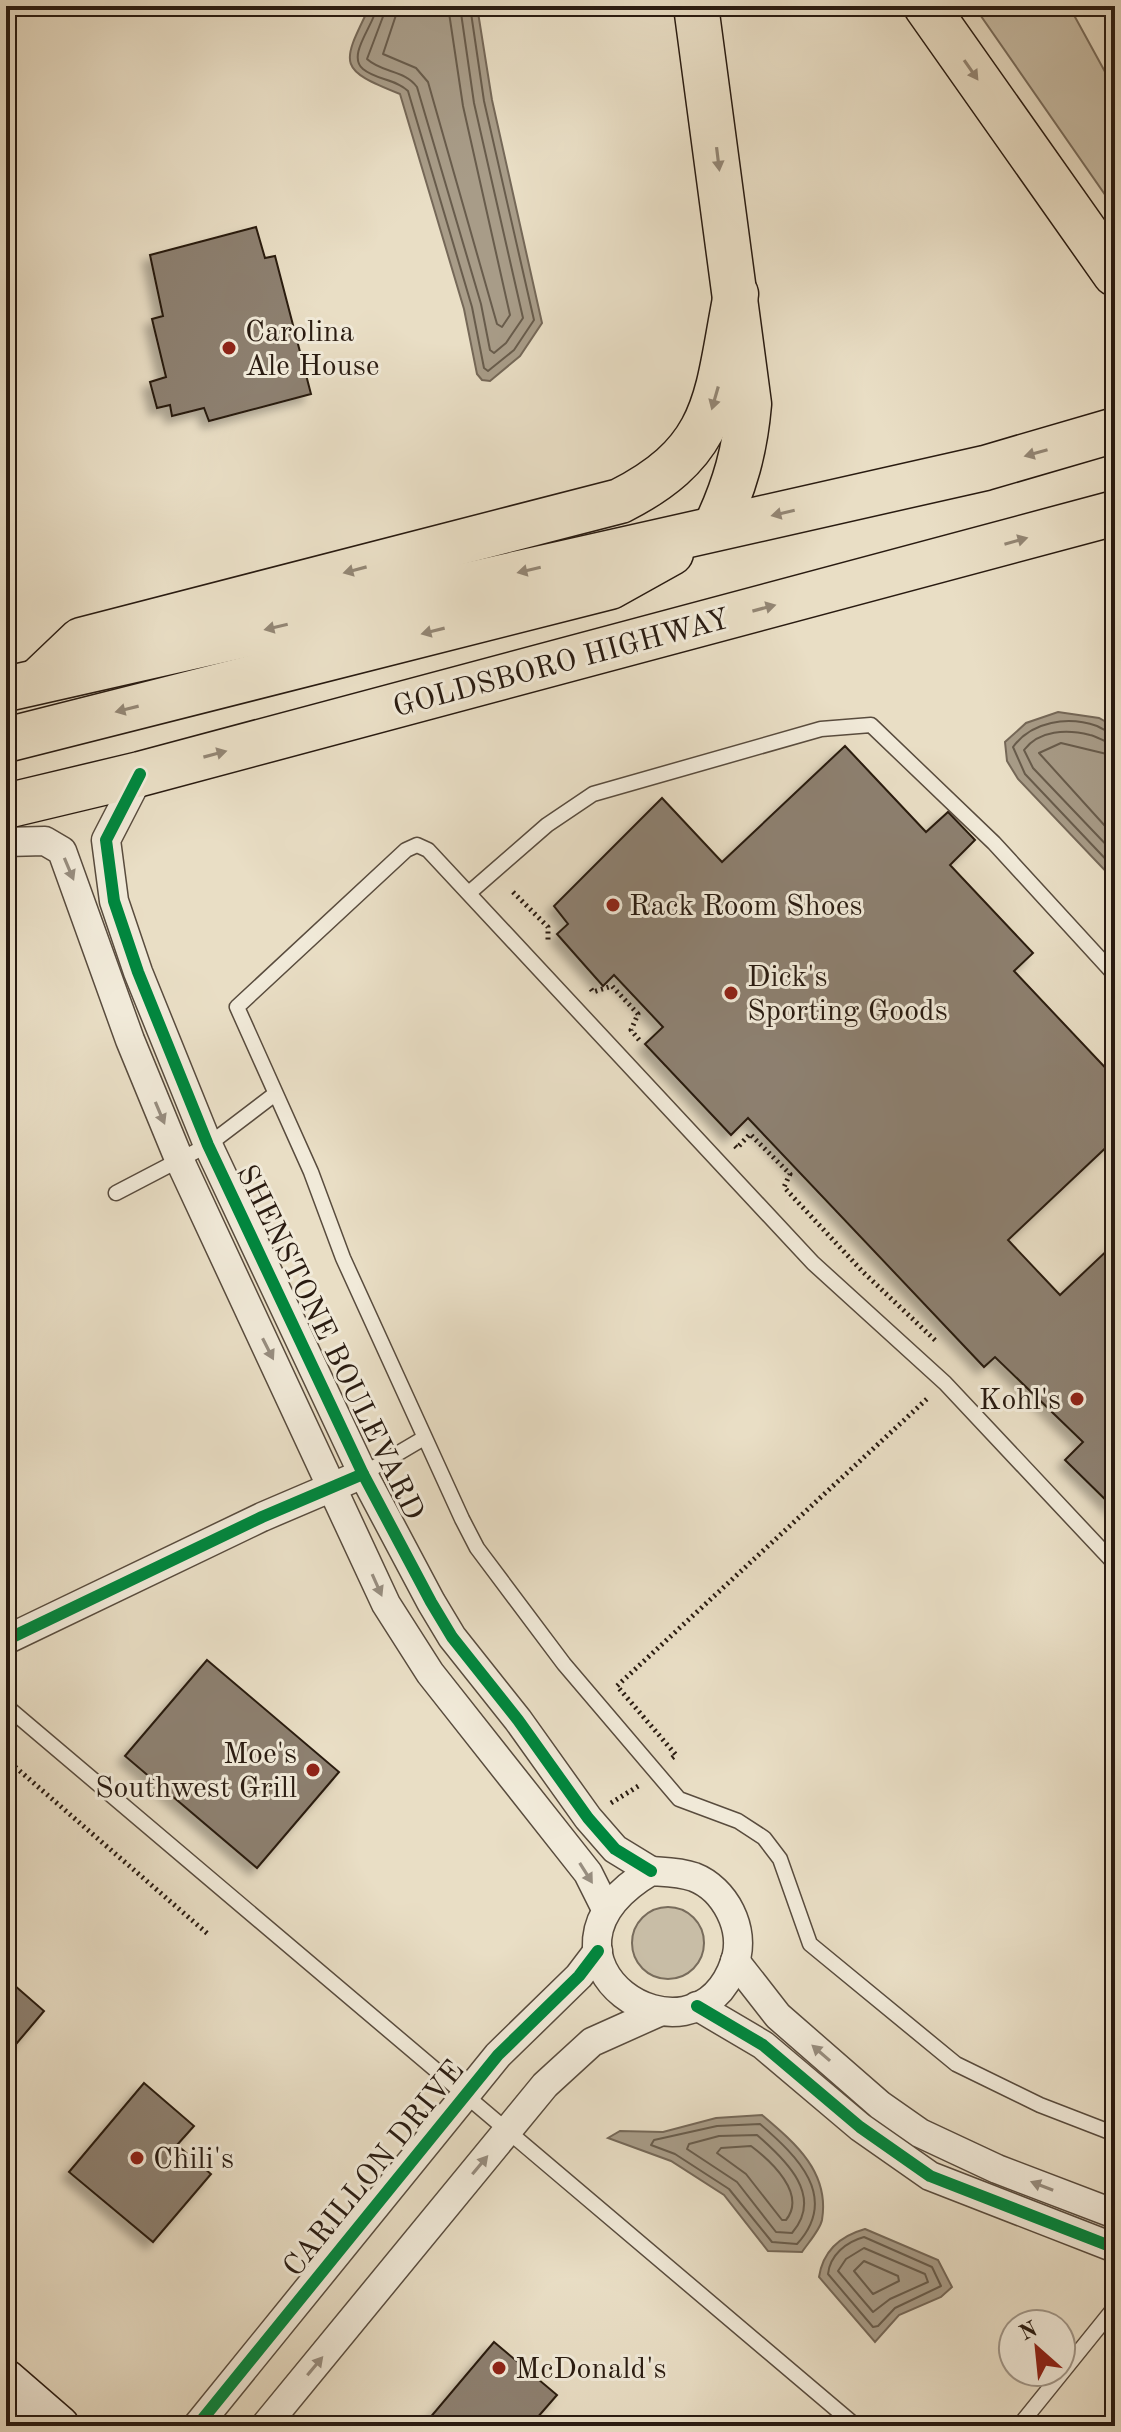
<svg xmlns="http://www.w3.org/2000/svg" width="1121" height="2432" font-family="'Old Standard TT',serif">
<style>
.green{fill:#c8bda6;stroke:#786c5c;stroke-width:2}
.water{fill:#a89c88;stroke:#756858;stroke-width:2}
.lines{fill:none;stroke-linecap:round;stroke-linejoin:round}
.shore{stroke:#685c4c;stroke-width:2}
.building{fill:#8d806f;stroke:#291b11;stroke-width:2;filter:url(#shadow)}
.lane-casing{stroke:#594c3e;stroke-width:17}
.street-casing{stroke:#594c3e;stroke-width:31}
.secondary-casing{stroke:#291b11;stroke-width:43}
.primary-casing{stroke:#291b11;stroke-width:47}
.highway-casing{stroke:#291b11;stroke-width:47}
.path{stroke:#291b11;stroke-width:5;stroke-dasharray:2 4;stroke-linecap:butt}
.lane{stroke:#f1ead9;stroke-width:14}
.street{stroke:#f1ead9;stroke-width:28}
.secondary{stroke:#f1ead9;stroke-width:40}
.primary{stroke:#e9dec5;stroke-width:44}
.highway{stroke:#e9dec5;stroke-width:44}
.cycleway-casing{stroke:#f1ead9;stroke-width:17}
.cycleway{stroke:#00873e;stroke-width:12}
.oneway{fill:#938674}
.oneway2{fill:#978d7f}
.poi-dot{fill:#8f2418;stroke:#f1ead9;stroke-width:3}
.labels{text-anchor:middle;stroke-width:6;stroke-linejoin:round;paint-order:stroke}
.poi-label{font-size:30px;fill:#291b11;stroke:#f1ead9;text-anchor:start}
.street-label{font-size:30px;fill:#291b11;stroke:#f1ead9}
</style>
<defs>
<filter id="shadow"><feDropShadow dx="-7" dy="7" stdDeviation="4" flood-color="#0004"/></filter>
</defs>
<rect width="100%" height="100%" fill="#e9dec5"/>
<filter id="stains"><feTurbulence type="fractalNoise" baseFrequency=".0025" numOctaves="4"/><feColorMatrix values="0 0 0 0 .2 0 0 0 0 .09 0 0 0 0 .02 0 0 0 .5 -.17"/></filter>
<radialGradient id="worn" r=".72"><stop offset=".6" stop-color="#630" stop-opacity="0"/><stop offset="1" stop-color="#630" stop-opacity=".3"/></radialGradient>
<g class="green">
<path d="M974,6h95l46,84v119z"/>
<circle cx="668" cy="1943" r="36"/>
</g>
<g class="water">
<path d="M370,6h107l15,94 50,223 -22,33 -30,25 -8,-1 -5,-6 -13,-65 -64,-215c-63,-25 -59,-29 -30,-88z"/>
<path d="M1058,712l41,6 16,9v154l-97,-102 -11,-18 -2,-19 21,-19z"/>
<path d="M762,2115c33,28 68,57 60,105 -2,10 -14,23 -20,32l-34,-1 -44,-56 -53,-34 -63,-23 12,-7 43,1 53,-14z"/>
<path d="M865,2229l73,31 14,27 -11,10 -42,18 -24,27 -56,-65c4,-26 21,-41 46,-48z"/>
</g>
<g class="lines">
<g class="shore">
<path d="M377,6c-2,18 -31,49 -14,63 13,11 33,10 45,22l64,216 12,61 4,3 26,-21 20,-30 -50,-219 -14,-95"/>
<path d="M387,6l-20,53c15,14 38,11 50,28l64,217 9,46 4,3 12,-10 17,-25 -49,-215 -14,-97"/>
<path d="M399,6l-16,48 33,14 12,14 69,242 5,3 8,-12 -47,-209 -15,-100"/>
<path d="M1115,734c-8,-1 -11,-5 -18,-8 -29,-10 -65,-5 -84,21l12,27 90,95"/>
<path d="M1115,744c-10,-1 -16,-7 -25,-9 -23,-6 -51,-5 -66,15l9,18 82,86"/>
<path d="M1115,756l-54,-13 -22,10 76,84"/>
<path d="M760,2124c37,32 80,73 37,120l-25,-2 -43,-53 -54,-35 -24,-9 3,-5 63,-14z"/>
<path d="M757,2135c29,25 67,61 35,98l-16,-1 -39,-50 -50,-33 2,-5 30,-8z"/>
<path d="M751,2146c20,15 56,48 35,74h-4l-36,-46 -29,-21 4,-5z"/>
<path d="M864,2237l68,30 9,19 -46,22 -17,18 -5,1 -45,-53c2,-19 18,-32 36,-37z"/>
<path d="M864,2248l61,26 3,8 -38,17 -17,13 -35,-41 8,-12z"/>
<path d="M864,2261l34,15 1,5 -26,13 -19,-23z"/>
</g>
</g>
<g class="building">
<path d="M256,227l9,31 10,-2 36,138 -102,27 -5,-13 -32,8 -2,-11 -13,3 -7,-26 16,-5 -14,-58 11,-3 -13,-61z"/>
<path d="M845,746l81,86 22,-20 27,28 -25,25 83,88 -19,18 101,107v61l-107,101 52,55 55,-52v266l-50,-49 18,-18 -88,-85 -11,10 -236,-249 -17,17 -86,-91 18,-17 -49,-52 -11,11 -46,-52 11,-10 -14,-18 108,-108 60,64z"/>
<path d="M207,1660l132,112 -82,96 -132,-112z"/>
<path d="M6,1978l38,33 -38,45z"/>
<path d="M144,2083l50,43 -17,19 34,29 -58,68 -84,-70z"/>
<path d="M494,2342l63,53 -27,31h-107z"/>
</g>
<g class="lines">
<g class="lane-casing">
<g id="lane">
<path d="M469,893l78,-68 46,-31 228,-65 50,-4 123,118 121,132"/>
<path d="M116,1193l92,-48 67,-51"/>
<path d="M363,1474l61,-36"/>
<path d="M1115,1564l-170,-181 -132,-120 -385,-413 -11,-5 -11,5 -169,157 74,165 32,86 119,261 15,29 87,116 115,135 59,22 26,17 16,21 30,85 146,120 84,41 75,29"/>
<path d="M6,1706l850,720"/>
<path d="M1019,2426l96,-119"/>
</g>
</g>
<g class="street-casing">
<g id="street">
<path d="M140,774l-34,66 8,61 24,71 70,173 155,329 68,128 21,35 66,83 70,98 27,31 36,22"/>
<path d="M6,842l39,-1 17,10 68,189 49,119 207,445 44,69 158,200 18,36"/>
<path d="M6,1640l256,-123 89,-38"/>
<path d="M651,1871c14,1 29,1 43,6 31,12 52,52 41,85 -41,121 -229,-5 -84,-91z"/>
<path d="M735,1961l43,55 102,89 40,28 77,36 118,45"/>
<path d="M697,2006l66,39 97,82 70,49 185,72"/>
<path d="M197,2426l301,-371 81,-79 19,-25"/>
<path d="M265,2426l280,-341 47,-43 67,-30"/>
</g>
</g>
<g class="secondary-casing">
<path id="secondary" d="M6,2380l53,46"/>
</g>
<g class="primary-casing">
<g id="primary">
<path d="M6,689l979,-221 130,-38"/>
<path d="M6,740l604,-153 61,-34"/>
<path d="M6,806l134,-32 975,-261"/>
</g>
</g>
<g class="highway-casing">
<g id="highway">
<path d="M696,6l53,398c-4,46 -14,82 -34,124"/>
<path d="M926,6l189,268"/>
<path d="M38,681l43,-41 539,-139c101,-51 96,-106 116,-207"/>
</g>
</g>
<g class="path">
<path d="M513,892l35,35v16"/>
<path d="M591,989l2,3 19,-6 26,28 -7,16 9,11"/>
<path d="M735,1146l2,2 13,-14 40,40 -6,13 10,11 69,74 73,69"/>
<path d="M672,1758l4,-3 -59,-69 312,-289"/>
<path d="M6,1759l203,176"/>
<path d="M611,1803l29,-18"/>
</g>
<use href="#lane" class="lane"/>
<use href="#street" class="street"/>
<use href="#secondary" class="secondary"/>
<use href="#primary" class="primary"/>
<use href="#highway" class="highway"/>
<g class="cycleway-casing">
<g id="cycleway">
<path d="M140,774l-34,66 8,61 24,71 70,173 155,329 68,128 21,35 66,83 70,98 27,31 36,22"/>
<path d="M6,1640l256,-123 101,-43"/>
<path d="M697,2006l66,39 97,82 70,49 185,72"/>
<path d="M197,2426l301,-371 81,-79 19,-25"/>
</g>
</g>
<use href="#cycleway" class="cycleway"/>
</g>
<defs><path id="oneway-solid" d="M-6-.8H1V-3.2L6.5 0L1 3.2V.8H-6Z" transform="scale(2)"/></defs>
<g class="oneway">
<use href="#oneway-solid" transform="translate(971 70) rotate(55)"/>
<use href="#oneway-solid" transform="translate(718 159) rotate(83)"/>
<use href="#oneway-solid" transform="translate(715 398) rotate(106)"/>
<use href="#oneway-solid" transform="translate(1036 453) rotate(164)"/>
<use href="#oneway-solid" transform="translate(783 513) rotate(167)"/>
<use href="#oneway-solid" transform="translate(1016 541) rotate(-16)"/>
<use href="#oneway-solid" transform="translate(355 570) rotate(165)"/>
<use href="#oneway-solid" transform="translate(529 570) rotate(167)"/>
<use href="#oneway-solid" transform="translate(764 608) rotate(-15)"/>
<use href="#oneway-solid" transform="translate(276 627) rotate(167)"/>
<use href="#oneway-solid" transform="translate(433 631) rotate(166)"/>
<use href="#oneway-solid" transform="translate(127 709) rotate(166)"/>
<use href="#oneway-solid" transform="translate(215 754) rotate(-15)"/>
</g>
<g class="oneway2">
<use href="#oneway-solid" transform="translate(69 869) rotate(67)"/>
<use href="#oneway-solid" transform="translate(160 1113) rotate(67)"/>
<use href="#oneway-solid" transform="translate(268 1349) rotate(63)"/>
<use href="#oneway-solid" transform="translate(377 1585) rotate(66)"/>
<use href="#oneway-solid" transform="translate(586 1873) rotate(58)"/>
<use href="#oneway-solid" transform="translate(821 2053) rotate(-139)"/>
<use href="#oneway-solid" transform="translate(480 2165) rotate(-50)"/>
<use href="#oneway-solid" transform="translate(1042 2186) rotate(-159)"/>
<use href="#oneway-solid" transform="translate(315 2366) rotate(-50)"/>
</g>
<g class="poi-dot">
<circle cx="229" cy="348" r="8"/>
<circle cx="613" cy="905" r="8"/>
<circle cx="731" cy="993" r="8"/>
<circle cx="1077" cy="1399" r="8"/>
<circle cx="313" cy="1770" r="8"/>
<circle cx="137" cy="2158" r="8"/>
<circle cx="499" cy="2368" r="8"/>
</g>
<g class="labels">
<g class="poi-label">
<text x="245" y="341">Carolina<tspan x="245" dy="34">Ale House</tspan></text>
<text x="629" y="915">Rack Room Shoes</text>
<text x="747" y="986">Dick's<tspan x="747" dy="34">Sporting Goods</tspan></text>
<text x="1061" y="1409" text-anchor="end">Kohl's</text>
<text x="297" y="1763" text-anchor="end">Moe's<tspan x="297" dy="34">Southwest Grill</tspan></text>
<text x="153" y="2168">Chili's</text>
<text x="515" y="2378">McDonald's</text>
</g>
<g class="street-label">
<text transform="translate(561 662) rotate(-15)" y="10">GOLDSBORO HIGHWAY</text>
<text transform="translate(331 1342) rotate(64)" y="10">SHENSTONE BOULEVARD</text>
<text transform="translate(373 2168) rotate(-51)" y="10">CARILLON DRIVE</text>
</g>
</g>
<rect width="1121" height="2432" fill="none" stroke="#e9dec5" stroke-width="32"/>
<rect x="8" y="8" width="1105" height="2416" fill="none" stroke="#291b11" stroke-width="4"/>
<rect x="16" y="16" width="1089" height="2400" fill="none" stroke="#291b11" stroke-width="2"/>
<g transform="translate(1037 2348) rotate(333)"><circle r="38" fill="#f1ead9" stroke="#a19789" stroke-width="2"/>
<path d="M0-6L14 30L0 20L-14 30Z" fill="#8f2418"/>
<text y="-12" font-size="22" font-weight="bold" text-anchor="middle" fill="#291b11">N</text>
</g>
<rect width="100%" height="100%" filter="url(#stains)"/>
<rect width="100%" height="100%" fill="url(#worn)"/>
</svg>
